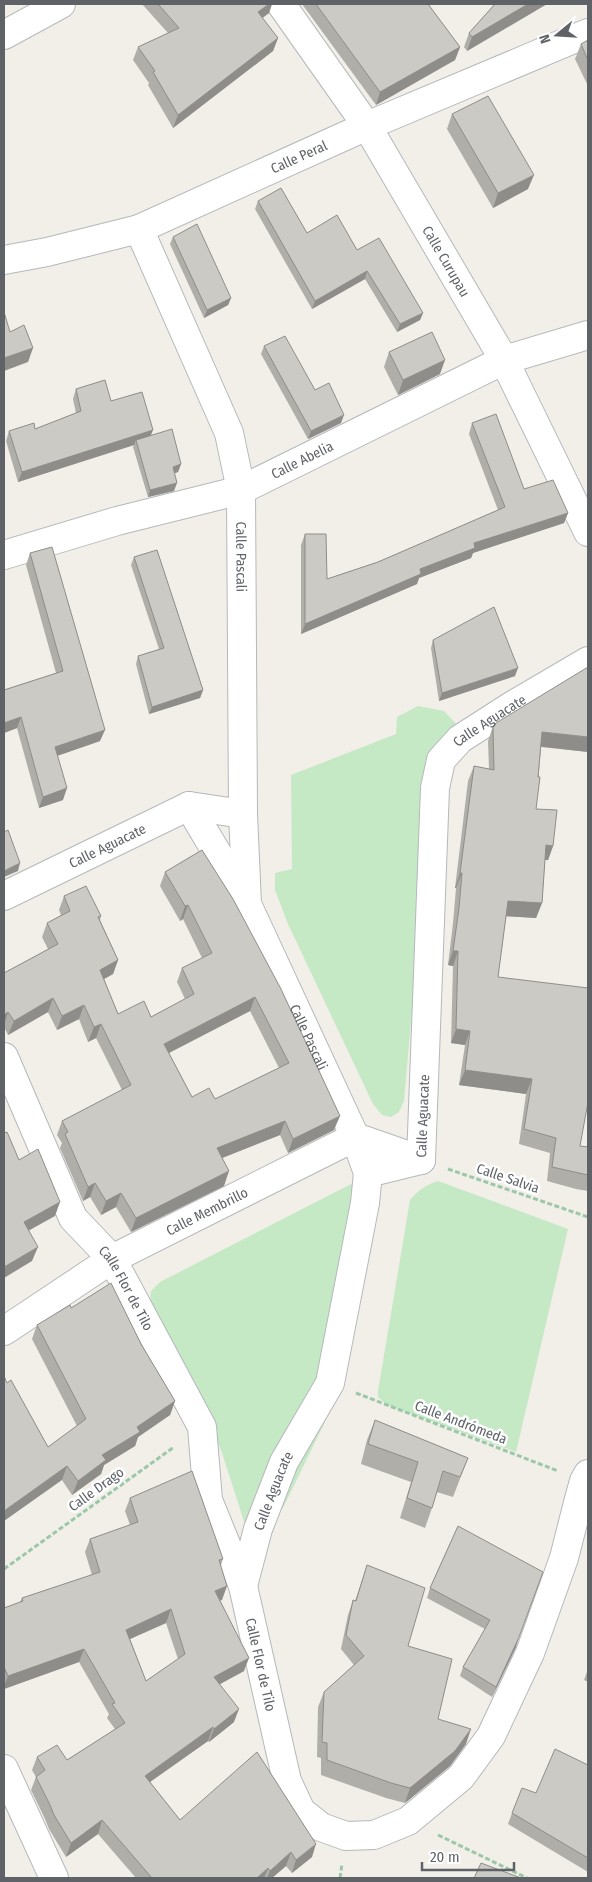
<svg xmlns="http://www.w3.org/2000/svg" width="592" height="1882" font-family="'Fira Sans Condensed',sans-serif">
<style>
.green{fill:#c5e8c5}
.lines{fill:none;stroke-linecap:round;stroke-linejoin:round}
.minor-casing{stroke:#b5b8bc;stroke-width:30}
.path{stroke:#9cc7a9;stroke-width:3;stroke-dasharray:5 2.5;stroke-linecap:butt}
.minor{stroke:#fff;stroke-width:28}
.wall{fill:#afaea9;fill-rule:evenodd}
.shaded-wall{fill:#8f8d8a}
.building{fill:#cccac5;stroke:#8f8d8a;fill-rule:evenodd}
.labels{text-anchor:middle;stroke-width:5;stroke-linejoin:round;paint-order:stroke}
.street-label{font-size:14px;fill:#5f6368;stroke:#fff}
</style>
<rect width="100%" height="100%" fill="#f1efe8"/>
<g class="green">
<path d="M418,706l26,5 17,18 -34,111 -23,261 -5,11 -8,5 -9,-2 -9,-11 -85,-180 -13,-34v-17l17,-4 -1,-94 105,-41 1,-17z"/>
<path d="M359,1180l-23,219 -52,107 -19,28 -14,9 -29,-90 -17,-43 -55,-108 1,-11 9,-9z"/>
<path d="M438,1181l130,48 -52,223 -129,-47 -9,-8v-6l32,-191c8,-10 16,-15 28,-19z"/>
</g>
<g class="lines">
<g class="minor-casing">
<g id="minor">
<path id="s1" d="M281,4l86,122 137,234 84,172"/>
<path d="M4,35l57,-31"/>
<path id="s2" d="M139,229l90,204 12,57 2,324 4,90 108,233 13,36"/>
<path id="s3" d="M4,260l43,-8 92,-23 228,-103 221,-93"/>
<path id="s4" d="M4,555l113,-34 124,-31 263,-130 84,-25"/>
<path d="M189,806l56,94"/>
<path id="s5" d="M4,896l185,-90 54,8"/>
<path id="s6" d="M4,1057l69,161 39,41 90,168 6,73 35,86 44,195 14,30 20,16 25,9 28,-1 34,-14 53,-44 30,-41 39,-83 34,-95 15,-59 5,-18 4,-7"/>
<path id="s7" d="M421,1160l14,-372 6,-28 19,-21 53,-34 75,-44"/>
<path id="s8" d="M4,1331l108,-72 243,-122 66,23"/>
<path id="s9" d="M243,1586l15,-57 26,-67 46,-79 35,-180 3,-30 53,-13"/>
<path d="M4,1769l50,109"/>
</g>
</g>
<g class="path">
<path d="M448,1169l140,48"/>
<path d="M356,1393l202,78"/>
<path d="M4,1569l170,-122"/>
<path d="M438,1835l89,43"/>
<path d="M340,1878l2,-14"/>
</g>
<use href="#minor" class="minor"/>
</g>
<g class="wall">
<path d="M142,4h130l-3,9 -7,5 16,20 -5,13 -100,77 -25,-43 1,-2 -16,-23 5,-13 30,-14z"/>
<path d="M302,4h126l32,43 -5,13 -79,45z"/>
<path d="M495,4h52l-80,47 -3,-4 5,-14z"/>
<path d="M588,40v46l-13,-27 6,-15z"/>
<path d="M452,114l76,75 -35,19 -46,-79z"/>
<path d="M258,201l49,32 50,17 66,63 -3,7 -23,12 -32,-53 -53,30 -57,-100z"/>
<path d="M173,237l58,61 -3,7 -24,13 -34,-74z"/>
<path d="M264,346l51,44 26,33 -33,16 -47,-85z"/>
<path d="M389,352l51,22 -42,21 -14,-28z"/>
<path d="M76,389l35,12 40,34 30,29 -3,8 -4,1v18l-26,6 -15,-50 1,-2 -116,37 -12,-41 3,-10 26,-2 41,-16 -3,-14z"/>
<path d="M472,423l52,66 44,24 -4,10 -91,30 -2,5 -52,20 -2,6 -116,50v-89l4,-11 22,45 51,-17 120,-52 -29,-76z"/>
<path d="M30,553l70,188 -43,15 6,44 -24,8 -22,-80 -13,5v-43l52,-17 -30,-108z"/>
<path d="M134,557l69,133 -3,8 -51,16 -13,-50 2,-8 21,-7 -28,-84z"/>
<path d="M433,640l82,36 -76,25 -8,-53z"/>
<path d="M493,726l95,26 -47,-5 -5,62 17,37 -5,14h-3l-3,43 -6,15 -30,-2 -8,61 82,169 8,1v44l-12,-2 -29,-8 3,-28 -31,-9 7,-50 -67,-9 6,-40 -14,-2 2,-77 -5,-1 5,-42 3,-35h-1l13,-107 6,-15 15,3 -1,-28z"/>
<path d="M202,850l132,280 -46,23 -8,-18 -58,23 2,28 -93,46 -15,-25 -15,8 -11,-18 -7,4 -23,-53 2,-5 -5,-8 5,-14 60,-31 -26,-52 -8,4 -9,-23 -22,11 -9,-18 -40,23 -4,-8v-54l44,-24 -6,-12 5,-14 14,-8 -2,-5 5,-14 37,20 -1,4 18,40 -5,14 -9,5 14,35 33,3 34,-18 -8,-17 5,-14 20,-10 -19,-39 -3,2 -20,-35 5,-14zM250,1011l29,57 -64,31 -23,-2 -23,-44z"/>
<path d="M71,1308l70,36 34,57 -5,14 -32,22 -3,9 -31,19 -3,9 -29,21 -10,-15 -55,-97 41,64 29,-21 -45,-87 5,-14z"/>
<path d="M375,1420l93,38 -15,39 -16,-5 -5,16 -7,20 -25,-10 11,-36 -50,-18 6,-24z"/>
<path d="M130,1498l93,61 -2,6 1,35h-2l24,71 -24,13 14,38 -25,20 -1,-1 -58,41 30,38 132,37 -20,16 -6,-7 -14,12h-136l-38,-44 -32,23 -17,-28 -4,-10 -14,-29 5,-13 -4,-7 5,-13 30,3 48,-31 -8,-11 2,-4 -30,-52 -75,27v-81l16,-6 2,-4 70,-23 -7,-23 5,-13 40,-14 -5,-14zM166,1623l12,36 -32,22 -16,-42z"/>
<path d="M458,1526l58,121 -24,50 -32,-21 3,-9 22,-38 -58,-31 3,-10z"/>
<path d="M367,1565l41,81 30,73 28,25 -16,22 -45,37 -19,-5 -65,-23v-17l-4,-1 1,-50 6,-15 30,-27 -13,-16 7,-34 5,-15 2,1z"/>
<path d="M588,1669v13l-4,-2z"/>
<path d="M588,1765v107l-80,-48 4,-11 24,-20z"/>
</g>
<g class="shaded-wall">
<path d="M269,4h3l-3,9 -16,12 5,-13z"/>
<path d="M528,4h19l-80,47 5,-14z"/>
<path d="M278,38l-5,13 -100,77 5,-13z"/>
<path d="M460,47l-5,13 -79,45 4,-13z"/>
<path d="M534,175l-6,14 -35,19 5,-15z"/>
<path d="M367,271l-2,8 -53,30 3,-8z"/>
<path d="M231,298l-3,7 -24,13 3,-8z"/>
<path d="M423,313l-3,7 -23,12 3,-8z"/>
<path d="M33,348l-5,14 -24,9v-13z"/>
<path d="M445,360l-5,14 -42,21 5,-15z"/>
<path d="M344,415l-3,8 -33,16 3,-8z"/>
<path d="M153,430l-4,10h-13l-2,5 -116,37 4,-10z"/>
<path d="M181,464l-3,8 -8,3 3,-8z"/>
<path d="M177,483l-3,8 -26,6 2,-7z"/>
<path d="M568,513l-4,10 -91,30 -2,5 -52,20 -2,6 -116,50 4,-10 169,-81z"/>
<path d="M518,668l-3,8 -76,25 3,-8z"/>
<path d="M203,690l-3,8 -51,16 3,-7z"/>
<path d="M21,717l-4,11 -13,5v-10z"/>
<path d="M105,730l-5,11 -49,17 4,-11z"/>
<path d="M542,732l46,5v15l-52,-6z"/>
<path d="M67,788l-4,12 -24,8 4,-11z"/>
<path d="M546,845l7,1 -5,14h-8z"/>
<path d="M20,863l-2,8 -14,6v-6z"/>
<path d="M460,873h2l-6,15h-1z"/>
<path d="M508,901l34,2 -6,15 -34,-2z"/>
<path d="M188,905l-5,14 -3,2 5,-15z"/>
<path d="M453,951h5l-5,15 -5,-1z"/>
<path d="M118,960l-5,14 -18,10 5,-14z"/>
<path d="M255,997l-5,14 -91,47 5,-14z"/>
<path d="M53,998l-5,14 -40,23 6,-14z"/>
<path d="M84,1005l-5,14 -22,11 5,-14z"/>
<path d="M8,1012l-4,13v-10z"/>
<path d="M101,1024l-5,14 -8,4 6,-15z"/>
<path d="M456,1029l14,2 -5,14 -14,-2z"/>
<path d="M465,1070l67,9 -6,15 -67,-9z"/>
<path d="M340,1116l-6,14 -46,23 5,-14z"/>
<path d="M285,1121l-5,14 -68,27 5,-14z"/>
<path d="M229,1171l-5,15 -93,46 5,-14z"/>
<path d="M95,1183l-5,14 -7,4 5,-14z"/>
<path d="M121,1193l-5,14 -15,8 5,-14z"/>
<path d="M60,1202l-5,14 -36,20 5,-14z"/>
<path d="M38,1247l-6,14 -28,17v-11z"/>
<path d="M175,1401l-5,14 -32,22 -3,9 -31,19 -3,9 -29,21 6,-14 24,-26 35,-28z"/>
<path d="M67,1466l-5,14 -58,41v-10z"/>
<path d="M227,1586l-5,14 -12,4 5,-13z"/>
<path d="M171,1609l-5,14 -45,20 5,-13z"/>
<path d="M519,1637l-3,10 -24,50 4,-10z"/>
<path d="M84,1649l-5,13 -75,27v-3l4,-10z"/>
<path d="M249,1658l-5,13 -35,19 5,-13z"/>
<path d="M239,1709l-5,13 -25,20 5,-13z"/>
<path d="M213,1727l-5,14 -68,48 5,-13z"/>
<path d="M471,1729l-5,15 -16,22 -45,37 5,-15z"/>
<path d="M102,1820l-4,14 -32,23 5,-14z"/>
<path d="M316,1844l-4,13 -20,16 4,-13z"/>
<path d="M291,1852l-5,14 -14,12h-5l3,-7z"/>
<path d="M268,1868l-4,10h-7z"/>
</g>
<g class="building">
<path d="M158,4h111l-11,8 20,26 -100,77 -25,-43 2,-1 -17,-24 41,-19z"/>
<path d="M316,4h112l32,43 -80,45z"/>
<path d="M495,4h33l-56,33 -3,-4z"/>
<path d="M588,40v20l-7,-16z"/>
<path d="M488,96l46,79 -36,18 -46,-79z"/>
<path d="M281,188l26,45 30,-18 20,35 22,-12 44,75 -23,11 -33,-53 -52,30 -57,-100z"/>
<path d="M197,224l34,74 -24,12 -34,-73z"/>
<path d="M4,312l6,20 14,-7 9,23 -29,10z"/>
<path d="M432,332l13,28 -42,20 -14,-28z"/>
<path d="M285,336l30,54 14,-7 15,32 -33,16 -47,-85z"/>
<path d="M105,380l6,21 31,-9 11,38 -131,42 -13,-41 25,-8 1,6 46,-18 -5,-22z"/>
<path d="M496,414l28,75 29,-9 15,33 -94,30 1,5 -55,21 1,5 -116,50v-90h21l1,45 51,-17 127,-55 -33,-84z"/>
<path d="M172,429l9,35 -8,3 4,16 -27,7 -14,-50z"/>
<path d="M52,547l53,183 -50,17 12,41 -24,9 -22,-80 -17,6v-33l59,-19 -33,-118z"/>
<path d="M157,550l46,140 -51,17 -14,-51 26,-8 -30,-91z"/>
<path d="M494,607l24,61 -76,25 -9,-53z"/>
<path d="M588,667v70l-46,-5 -4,45h2l-4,32 21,1 -4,36 -7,-1 -4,58 -34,-2 -10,76 90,11v114l-8,44 8,1v28l-36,-8 4,-29 -32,-9 8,-50 -67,-9 5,-39 -14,-2 2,-78h-5l6,-43 3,-35h-2l14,-107 20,4 -1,-44 3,-3z"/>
<path d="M8,830l12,33 -16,8v-39z"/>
<path d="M202,850l31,49 48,90 59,127 -47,23 -8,-18 -68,27 12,23 -93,47 -15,-25 -15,8 -11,-18 -7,4 -23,-53 3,-2 -6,-11 69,-36 -30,-61 -7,3 -10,-22 -22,11 -9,-18 -39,23 -6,-9 -4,3v-42l54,-29 -11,-21 23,-12 -6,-15 22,-10 15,30 -3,1 20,43 -18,10 18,44 26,-13 7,16 43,-23 -12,-26 30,-15 -24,-48 -3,1 -20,-34zM255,997l34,66 -74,36 -6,-11 -17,9 -28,-53z"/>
<path d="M7,1132l12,28 19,-11 22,53 -36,20 14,25 -34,20v-134z"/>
<path d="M111,1283l30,61 34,57 -38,26 3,5 -38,23 4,5 -28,21 -11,-15 -63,45v-135l3,7 4,-3 37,67 38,-28 -49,-94 33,-20 1,3z"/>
<path d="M375,1420l93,38 -8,19 -17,-6 -11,37 -25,-10 11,-36 -50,-18z"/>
<path d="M192,1471l31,88 -4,1 8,26 -12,5 34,67 -35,19 25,32 -25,20 -1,-2 -68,49 35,44 77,-68 59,92 -20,16 -5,-8 -21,19 -2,-3 -11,10h-105l-50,-58 -31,23 -17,-28 -4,-10 -14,-28 9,-7 -8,-13 20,-12 10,15 58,-37 -13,-19 3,-1 -31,-54 -76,27 -4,-9v-59l19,-7 -1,-3 78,-26 -10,-33 48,-17 -8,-24zM171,1609l14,45 -39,27 -20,-51z"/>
<path d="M458,1526l85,46 -24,65 -23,50 -33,-20 27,-47 -60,-32z"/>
<path d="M367,1565l58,23 -17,58 44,13 -14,60 33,10 -16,22 -45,37 -19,-5 -64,-23v-17l-5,-1 2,-50 40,-36 -18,-21 7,-35 3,1z"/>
<path d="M555,1749l33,16v93l-76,-45 10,-25 14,5z"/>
<path d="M481,1863l40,15h-47z"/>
</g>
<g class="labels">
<g class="street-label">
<text dy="5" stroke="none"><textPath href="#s3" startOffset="314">Calle Peral</textPath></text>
<text dy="5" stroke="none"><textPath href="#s1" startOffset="306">Calle Curupau</textPath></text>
<text dy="5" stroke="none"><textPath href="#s4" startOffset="314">Calle Abelia</textPath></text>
<text dy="5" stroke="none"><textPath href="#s2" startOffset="348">Calle Pascali</textPath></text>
<text dy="5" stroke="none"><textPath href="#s7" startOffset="464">Calle Aguacate</textPath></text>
<text dy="5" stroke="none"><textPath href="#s5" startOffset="115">Calle Aguacate</textPath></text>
<text dy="5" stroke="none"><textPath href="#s2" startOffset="842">Calle Pascali</textPath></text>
<text dy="5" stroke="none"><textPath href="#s7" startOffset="44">Calle Aguacate</textPath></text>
<text transform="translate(508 1178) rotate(19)" y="5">Calle Salvia</text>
<text dy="5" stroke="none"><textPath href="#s8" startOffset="236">Calle Membrillo</textPath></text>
<text dy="5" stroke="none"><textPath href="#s6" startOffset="264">Calle Flor de Tilo</textPath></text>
<text transform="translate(461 1422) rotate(21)" y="5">Calle Andrómeda</text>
<text transform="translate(96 1489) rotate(-36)" y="5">Calle Drago</text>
<text dy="5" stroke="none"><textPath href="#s9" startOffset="100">Calle Aguacate</textPath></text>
<text dy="5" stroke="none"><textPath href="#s6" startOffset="669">Calle Flor de Tilo</textPath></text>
</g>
</g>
<rect width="592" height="1882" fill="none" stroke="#5f6368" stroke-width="10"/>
<g transform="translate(557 35) rotate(252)" stroke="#ffffff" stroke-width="4" paint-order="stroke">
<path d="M0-4L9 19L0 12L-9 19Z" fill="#5f6368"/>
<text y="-8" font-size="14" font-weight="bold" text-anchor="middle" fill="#5f6368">N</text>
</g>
<path d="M422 1862v8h92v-8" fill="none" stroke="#5f6368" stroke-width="2.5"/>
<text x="430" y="1862" font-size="15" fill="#5f6368" stroke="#ffffff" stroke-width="4" paint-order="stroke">20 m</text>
</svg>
